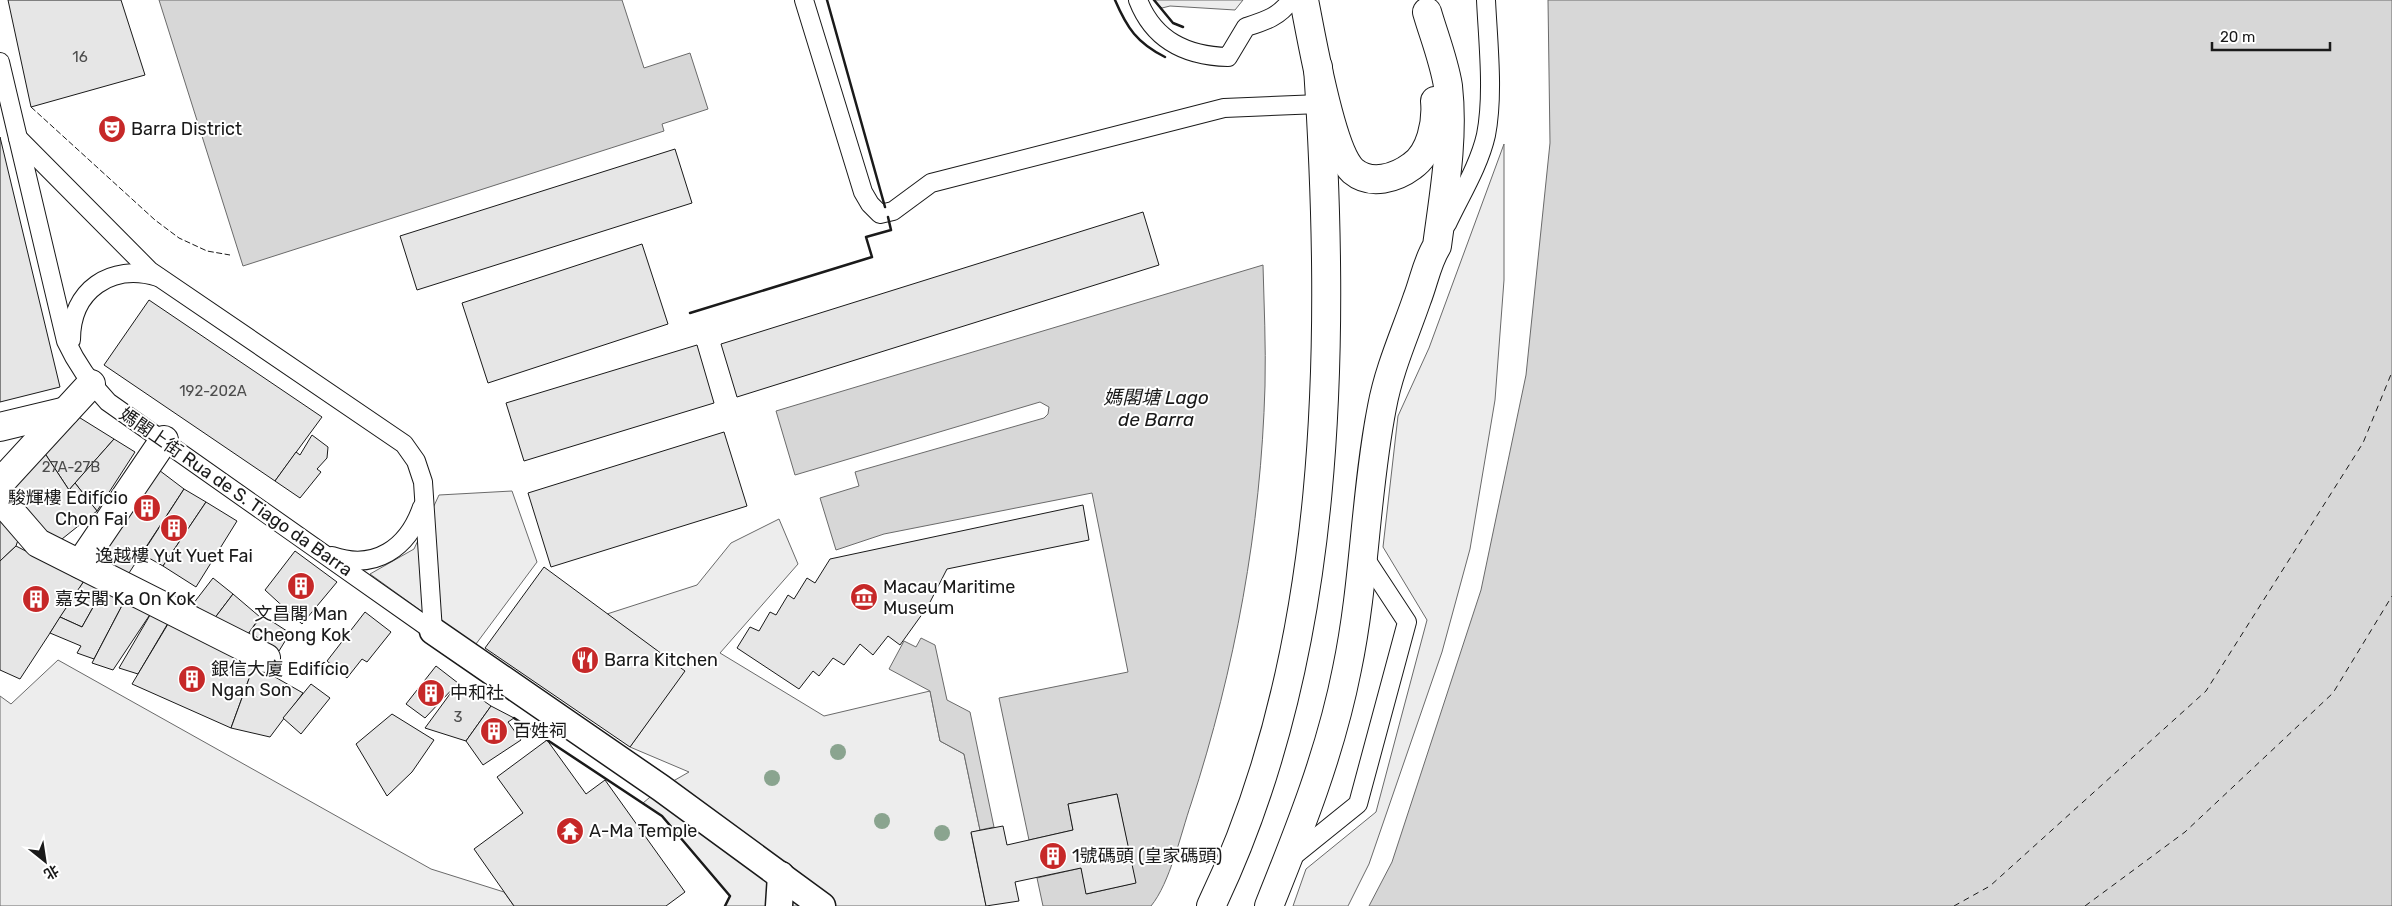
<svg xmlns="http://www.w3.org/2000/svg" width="2392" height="906" font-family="Rubik,'Noto Sans SC',sans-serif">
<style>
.built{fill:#ededed;stroke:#6a6a6a}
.water{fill:#d7d7d7;stroke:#6a6a6a}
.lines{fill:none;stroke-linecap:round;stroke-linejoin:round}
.ferry{stroke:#1a1a1a;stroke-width:1;stroke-dasharray:6 5;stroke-linecap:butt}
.building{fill:#e6e6e6;stroke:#1a1a1a}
.service-casing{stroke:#1a1a1a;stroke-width:20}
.pedestrian-casing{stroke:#1a1a1a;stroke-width:29}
.minor-casing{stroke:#1a1a1a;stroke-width:30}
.primary-casing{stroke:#1a1a1a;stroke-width:30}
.service{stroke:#fff;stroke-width:18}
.pedestrian{stroke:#fff;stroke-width:26}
.minor{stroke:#fff;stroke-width:28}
.primary{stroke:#fff;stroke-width:28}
.fence{stroke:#1a1a1a;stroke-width:1;stroke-dasharray:6 2.5;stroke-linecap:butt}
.wall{stroke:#1a1a1a;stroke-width:2.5}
.tree{fill:#8aa48f}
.labels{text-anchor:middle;stroke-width:4;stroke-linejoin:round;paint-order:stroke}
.number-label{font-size:15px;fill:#4d4d4d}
.poi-label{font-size:18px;fill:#1a1a1a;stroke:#fff;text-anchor:start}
.street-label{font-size:18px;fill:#1a1a1a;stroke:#fff}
.water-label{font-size:19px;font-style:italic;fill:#1a1a1a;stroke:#fff}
</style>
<rect width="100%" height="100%" fill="#fff"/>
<g class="built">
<path d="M1154,0h89l-8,10 -65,-4 -8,2z"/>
<path d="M1504,144v136l-9,120 -25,149 -28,103 -73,212 -21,42h-55l13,-37 70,-57 51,-192 -44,-73 15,-131 31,-68z"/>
<path d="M512,491l25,71 -64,86 -103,-74 44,-25 25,-54z"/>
<path d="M779,519l19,45 -78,89 104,63 106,-25 10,50 24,13 16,76 -9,3 15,73h-261l5,-10 -68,-80 -19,-13 18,-15 28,-16 -59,-25 54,-76 -77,-57 90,-29 34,-42z"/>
<path d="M58,660l373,209 73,23 10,14h-514v-210l11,8z"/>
</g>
<g class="water">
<path d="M159,0h463l22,68 46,-15 18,56 -46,15 2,7 -421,135z"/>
<path d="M1548,0h844v906h-1023l23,-44 89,-272 45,-215 24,-232z"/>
<path d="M1263,265c1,40 3,80 2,121 -4,142 -30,283 -74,418 -10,29 -21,79 -40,102h-108l-6,-28 44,-10 6,26 48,-11 -18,-89 -49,10 5,26 -44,10 -30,-142 129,-26 -36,-179 -208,41 -48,16 -16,-52 39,-12 -4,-14 189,-54 4,-4 1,-7 -9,-5 -245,73 -19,-64z"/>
<path d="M921,638l14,7 12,55 23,12 24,115 -14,3 -16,-76 -24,-13 -10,-50 -41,-22 15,-28 12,6z"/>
</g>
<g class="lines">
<g class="ferry">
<path d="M1954,906l36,-20 216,-195 157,-248 29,-71"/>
<path d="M2085,906l100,-74 148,-139 59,-97"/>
</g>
</g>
<g class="building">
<path d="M8,0h113l24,75 -114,32z"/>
<path d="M0,137l60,250 -60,15z"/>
<path d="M675,149l17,54 -275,87 -17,-54z"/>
<path d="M1143,212l16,53 -422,132 -16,-53z"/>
<path d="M642,244l26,80 -180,59 -26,-80z"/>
<path d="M149,300l173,117 -47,64 -171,-116z"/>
<path d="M697,345l17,58 -190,58 -18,-58z"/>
<path d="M77,416l37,23 -45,51 -25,-38z"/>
<path d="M724,432l23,74 -196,61 -23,-74z"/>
<path d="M312,435l16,12 -1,11 -10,11 4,3 -21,26 -25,-17 21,-29 4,3z"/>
<path d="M114,439l21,13 -38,59 -22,-28z"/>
<path d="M44,452l25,38 6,-7 22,28 -40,32 -53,-53z"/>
<path d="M151,464l33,25 -57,87 -34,-21z"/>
<path d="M184,489l22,13 -43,64 -21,-12z"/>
<path d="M206,502l31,19 -41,66 -33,-21z"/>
<path d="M1083,505l6,35 -142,29 -19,37 -28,39 -12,-9 -15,19 -13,-11 -16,21 -11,-7 -14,18 -6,-5 -14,18 -62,-41 13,-21 9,4 11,-19 6,3 12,-20 6,4 13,-21 8,5 15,-24z"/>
<path d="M0,520l19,17 -3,9 -16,15z"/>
<path d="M16,546l68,35 -64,98 -20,-9v-109z"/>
<path d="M295,551l42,31 -35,42 -37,-34z"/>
<path d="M544,567l141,104 -55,76 -145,-99z"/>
<path d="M86,578l19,8 -23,41 -22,-10z"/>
<path d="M213,578l20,16 -19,25 -21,-15z"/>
<path d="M105,586l22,10 -33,63 -17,-6 4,-7 -31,-13 10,-16 22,10z"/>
<path d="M233,594l27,23 -12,17 -34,-15z"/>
<path d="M127,596l26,14 -40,60 -21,-7z"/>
<path d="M153,610l18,8 -33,56 -19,-6z"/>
<path d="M365,612l26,20 -24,30 -5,-3 -15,19 -20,-17z"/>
<path d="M262,615l28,18 -11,18 -33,-14z"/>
<path d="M168,624l86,41 -23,63 -99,-44z"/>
<path d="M254,665l49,28 -33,44 -39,-9z"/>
<path d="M436,666l22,17 -33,35 -19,-14z"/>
<path d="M458,683l33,23 -25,35 -41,-13z"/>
<path d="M311,684l19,14 -29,36 -18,-16z"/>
<path d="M491,706l23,12 -6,4 13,18 -38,25 -17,-24z"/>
<path d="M392,714l42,26 -22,32 -25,24 -31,-52z"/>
<path d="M547,740l39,54 19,-14 80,112 -19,14h-152l-40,-57 49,-36 -26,-36z"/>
<path d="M1117,794l19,89 -50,11 -5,-26 -66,14 4,19 -33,5 -15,-74 32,-6 4,19 66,-15 -5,-26z"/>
</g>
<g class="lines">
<g class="service-casing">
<g id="service">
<path d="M804,0l59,192 7,12 10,10 13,-3 38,-28 293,-75 96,-4"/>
<path d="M1138,0c16,41 49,56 90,57l18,-30c19,-6 33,-10 45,-27"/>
<path d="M0,62l66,279c11,24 24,42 42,61l325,229"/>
<path d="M18,138l132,133 254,173 12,17 7,21 10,149"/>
<path d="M1447,224c13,-28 32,-58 39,-89 8,-41 2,-93 0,-135"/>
<path d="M71,340c0,-50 40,-77 87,-63"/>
<path d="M332,556c43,15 76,-8 90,-49"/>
<path d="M1291,858l67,-54 49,-182 -44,-67"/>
</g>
</g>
<g class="pedestrian-casing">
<g id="pedestrian">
<path d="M433,631l228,157 161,118"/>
<path d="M779,906l2,-31"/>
</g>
</g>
<g class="minor-casing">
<g id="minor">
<path d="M0,427l66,-16"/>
<path d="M0,483l91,-99"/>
<path d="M0,499l38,44 228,115"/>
<path d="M80,564l84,-124"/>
</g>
</g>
<g class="primary-casing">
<g id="primary">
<path d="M1304,0c7,34 26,150 49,171 18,15 43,7 59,-5 19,-13 25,-44 23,-65"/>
<path d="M1211,906c123,-255 125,-563 107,-839"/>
<path d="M1269,906c31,-77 62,-155 78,-237 18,-86 18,-176 35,-262 7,-38 23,-73 35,-108 7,-18 10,-37 20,-53 7,-53 17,-107 11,-160 -4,-25 -14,-50 -21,-74"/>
</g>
</g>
<use href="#service" class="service"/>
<use href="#pedestrian" class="pedestrian"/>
<use href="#minor" class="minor"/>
<use href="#primary" class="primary"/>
<path class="fence" d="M31,107l124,113 24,18 28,13 23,4"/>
<g class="wall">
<path d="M827,0l58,207"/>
<path d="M1115,0c12,28 22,43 50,57"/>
<path d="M1154,0l19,23 10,4"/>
<path d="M690,313l182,-56 -6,-20 25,-7 -3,-13"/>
<path d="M514,718l148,98 68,80 -5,10"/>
</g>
</g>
<g class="tree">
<circle cx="838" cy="752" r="8"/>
<circle cx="772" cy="778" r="8"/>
<circle cx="882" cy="821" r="8"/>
<circle cx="942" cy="833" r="8"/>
</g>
<defs>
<g id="theatre-disc" transform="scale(1.4375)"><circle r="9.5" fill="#c62828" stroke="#fff"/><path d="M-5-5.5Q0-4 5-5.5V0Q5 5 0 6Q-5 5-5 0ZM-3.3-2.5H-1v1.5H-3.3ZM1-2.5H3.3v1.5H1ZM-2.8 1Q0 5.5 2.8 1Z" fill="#fff"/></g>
<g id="building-disc" transform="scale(1.4375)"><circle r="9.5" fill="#c62828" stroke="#fff"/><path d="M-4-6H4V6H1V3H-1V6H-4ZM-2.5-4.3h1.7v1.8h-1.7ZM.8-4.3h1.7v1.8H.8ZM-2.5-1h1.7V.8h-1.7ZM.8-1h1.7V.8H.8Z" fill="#fff"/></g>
<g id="museum-disc" transform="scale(1.4375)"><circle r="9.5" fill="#c62828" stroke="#fff"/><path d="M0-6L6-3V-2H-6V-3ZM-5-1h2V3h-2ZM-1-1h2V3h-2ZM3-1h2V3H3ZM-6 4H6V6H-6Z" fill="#fff"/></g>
<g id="restaurant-disc" transform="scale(1.4375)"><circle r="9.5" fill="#c62828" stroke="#fff"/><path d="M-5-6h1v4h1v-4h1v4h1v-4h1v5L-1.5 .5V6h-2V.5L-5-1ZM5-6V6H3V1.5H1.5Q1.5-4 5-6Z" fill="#fff"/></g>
<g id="temple-disc" transform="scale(1.4375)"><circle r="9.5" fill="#c62828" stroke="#fff"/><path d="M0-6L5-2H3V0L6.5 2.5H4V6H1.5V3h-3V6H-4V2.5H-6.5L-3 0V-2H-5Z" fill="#fff"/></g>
</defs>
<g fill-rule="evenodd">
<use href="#theatre-disc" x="112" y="129"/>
<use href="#building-disc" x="147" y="508"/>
<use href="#building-disc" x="174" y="528"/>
<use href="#building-disc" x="301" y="586"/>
<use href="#museum-disc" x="864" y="597"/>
<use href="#building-disc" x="36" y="599"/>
<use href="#restaurant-disc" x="585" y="660"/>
<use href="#building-disc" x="192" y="679"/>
<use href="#building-disc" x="431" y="693"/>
<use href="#building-disc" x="494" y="731"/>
<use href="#temple-disc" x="570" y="831"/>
<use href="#building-disc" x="1053" y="856"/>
</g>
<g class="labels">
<g class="number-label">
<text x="80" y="62">16</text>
<text x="213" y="396">192-202A</text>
<text x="71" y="472">27A-27B</text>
<text x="458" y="722">3</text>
</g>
<g class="poi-label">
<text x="131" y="135">Barra District</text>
<text x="128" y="504" text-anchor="end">駿輝樓 Edifício<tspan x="128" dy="21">Chon Fai</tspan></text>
<text x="174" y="562" text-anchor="middle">逸越樓 Yut Yuet Fai</text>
<text x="883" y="593">Macau Maritime<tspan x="883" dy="21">Museum</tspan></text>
<text x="55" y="605">嘉安閣 Ka On Kok</text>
<text x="301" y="620" text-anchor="middle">文昌閣 Man<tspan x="301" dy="21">Cheong Kok</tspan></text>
<text x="604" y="666">Barra Kitchen</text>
<text x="211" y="675">銀信大廈 Edifício<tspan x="211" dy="21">Ngan Son</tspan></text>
<text x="450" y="699">中和社</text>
<text x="513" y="737">百姓祠</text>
<text x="589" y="837">A-Ma Temple</text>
<text x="1072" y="862">1號碼頭 (皇家碼頭)</text>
</g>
<g class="street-label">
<text transform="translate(236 492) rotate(35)" y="6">媽閣上街 Rua de S. Tiago da Barra</text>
</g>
<g class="water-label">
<text x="1156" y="404">媽閣塘 Lago<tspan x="1156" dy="22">de Barra</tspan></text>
</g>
</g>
<g transform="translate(45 861) rotate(150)" stroke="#ffffff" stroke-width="4" paint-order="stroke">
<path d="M0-4L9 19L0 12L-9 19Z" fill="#1a1a1a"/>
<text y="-8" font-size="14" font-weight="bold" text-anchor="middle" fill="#1a1a1a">北</text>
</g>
<path d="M2212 42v8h118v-8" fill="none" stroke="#1a1a1a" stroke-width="2.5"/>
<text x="2220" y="42" font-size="15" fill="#1a1a1a" stroke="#ffffff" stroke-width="4" paint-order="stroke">20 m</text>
</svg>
